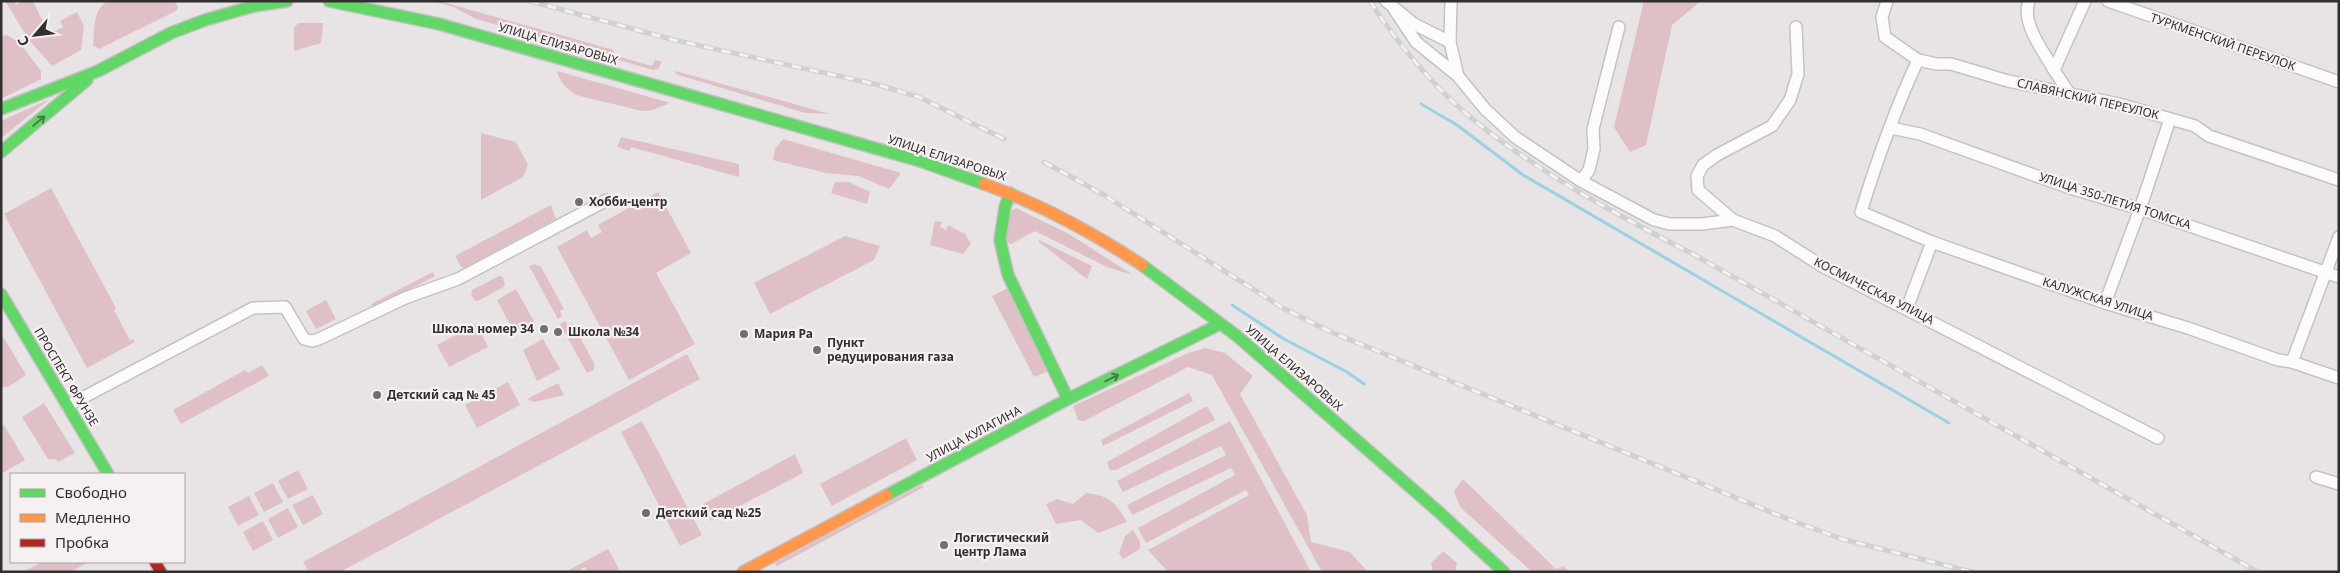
<svg xmlns="http://www.w3.org/2000/svg" width="2340" height="573" font-family="'Noto Sans',sans-serif">
<style>
.green{fill:#dfc0c7}
.lines{fill:none;stroke-linecap:round;stroke-linejoin:round}
.stream{stroke:#99d2e3;stroke-width:3}
.street-casing{stroke:#c5c2c3;stroke-width:14}
.fast-casing{stroke:#c5c2c3;stroke-width:14}
.slow-casing{stroke:#c5c2c3;stroke-width:14}
.jam-casing{stroke:#c5c2c3;stroke-width:14}
.street{stroke:#fcfbfb;stroke-width:11}
.fast{stroke:#63d668;stroke-width:11}
.slow{stroke:#ff974d;stroke-width:11}
.jam{stroke:#b3261e;stroke-width:11}
.rail-casing{stroke:#d1d0d0;stroke-width:5}
.rail{stroke:#f6f0f1;stroke-width:3;stroke-dasharray:9;stroke-linecap:butt}
.oneway{stroke:#487a49}
.poi-dot{fill:#716e6f;stroke:#f6f0f1;stroke-width:2}
.labels{text-anchor:middle;stroke-width:4.5;stroke-linejoin:round;paint-order:stroke}
.street-label{font-size:12px;fill:#312f2f;stroke:#f6f0f1}
.poi-label{font-size:12px;font-weight:bold;fill:#312f2f;stroke:#f6f0f1;text-anchor:start}
</style>
<rect width="100%" height="100%" fill="#e8e4e5"/>
<g class="green">
<path d="M5,1h9l2,4 7,-4h10l16,33 14,-7 -3,-6 17,-9 7,14 -3,24 -29,16 -23,-26z"/>
<path d="M108,1h66l4,6 -2,4 -77,38 -6,-4c2,-16 -1,-35 15,-44z"/>
<path d="M432,1h7l175,49 -1,5 39,11 3,-6 7,2 -4,7 -5,1 -177,-51 -22,-12z"/>
<path d="M1644,1h57l-29,24 -26,120 -16,7 -16,-25z"/>
<path d="M299,23h24l-2,20 -27,8v-24z"/>
<path d="M7,35l12,7 22,29v8l-40,20v-62z"/>
<path d="M557,71l110,31 1,2 -16,6 -10,1 -66,-16c-8,-5 -18,-15 -19,-24z"/>
<path d="M676,71l154,43 -25,-1 -130,-39z"/>
<path d="M50,99l-49,39v-17z"/>
<path d="M481,133l35,9 12,23 -5,12 -42,23z"/>
<path d="M621,137l118,27v13l-108,-30 -2,4 -12,-4z"/>
<path d="M783,139l118,34 -12,16 -31,-13 -32,-3 -53,-13 2,-11z"/>
<path d="M835,182h14l21,10 -3,12 -36,-11z"/>
<path d="M51,188l65,120 -2,2 16,30 3,-1 2,3 -48,26 -83,-154z"/>
<path d="M658,192l33,61 -35,20 39,71 -66,36 -72,-133 30,-17 4,8 11,-6 -4,-7z"/>
<path d="M551,205l5,14 -92,49 -3,-1 -6,-11z"/>
<path d="M1016,208l53,26 64,41 -26,-8 -72,-36 -24,13 -7,-3 6,-30z"/>
<path d="M935,221l7,1 -2,5 6,3 2,-5 17,9 6,10 -8,10 -33,-9z"/>
<path d="M845,236l35,10 -6,14 -104,54 -16,-31z"/>
<path d="M1039,240l53,26 -5,13 -48,-37z"/>
<path d="M535,264l6,3 23,42 -4,2 2,5 -4,3 -29,-53z"/>
<path d="M433,272l2,4 -62,32 -2,-4z"/>
<path d="M499,276l4,1 2,9 -27,15 -4,-1 -3,-6 1,-4z"/>
<path d="M1008,288l41,83 -15,6 -42,-81z"/>
<path d="M516,289l19,34 -20,11 -18,-34z"/>
<path d="M326,300l10,19 -20,10 -10,-18z"/>
<path d="M565,321l3,5 4,-3 22,40v7l-7,3 -27,-49z"/>
<path d="M476,324l12,23 -39,20 -12,-22z"/>
<path d="M4,338l22,37 -18,12h-7v-47z"/>
<path d="M543,339l17,30 -23,12 -14,-31z"/>
<path d="M1205,348l20,5 28,23 -13,18 67,121 4,27 39,10 18,20h-46l-110,-197 -24,-8 -104,54 -6,-1 -5,-14 113,-52z"/>
<path d="M687,354l13,25 -360,193h-31l-6,-10z"/>
<path d="M262,365l7,11 -88,48 -8,-14 72,-40 3,3z"/>
<path d="M508,382l12,23 -43,23 -12,-23z"/>
<path d="M558,383l6,12 -30,7 -7,-3z"/>
<path d="M1189,393l4,8 -90,45 -2,-6z"/>
<path d="M44,403l31,50 -17,9 -2,-3h-8l-26,-42z"/>
<path d="M1207,406l8,14 -99,50h-6l-3,-8z"/>
<path d="M642,421l60,114 -22,11 -59,-114z"/>
<path d="M1230,421l81,151h-143l-20,-22 101,-55 -3,-5 -100,53 -8,-15 97,-53 -4,-7 -99,47 -5,-10 99,-50 -5,-9 -98,46 -6,-11z"/>
<path d="M4,425l21,35 -24,14v-47z"/>
<path d="M906,438l11,22 -85,46 -12,-22z"/>
<path d="M795,454l8,19 -92,48 -8,-17z"/>
<path d="M298,470l10,19 -20,10 -10,-18z"/>
<path d="M1463,479l93,90 8,-3 6,6h-38l-72,-65 -6,-16z"/>
<path d="M273,483l10,19 -19,10 -10,-19z"/>
<path d="M922,485l2,2 -147,79 -2,-3z"/>
<path d="M1086,493c23,2 30,10 41,29l-29,11 -17,-13 -25,4 -10,-20 11,-5 16,5z"/>
<path d="M313,495l10,19 -20,11 -11,-20z"/>
<path d="M249,496l10,19 -21,11 -10,-19z"/>
<path d="M288,508l10,19 -20,11 -10,-19z"/>
<path d="M263,521l10,19 -20,11 -10,-19z"/>
<path d="M1133,530l7,12v7l-17,10 -4,-6 6,-17z"/>
<path d="M608,549l11,20 -6,3h-25l-3,-5 -8,5h-12z"/>
<path d="M1443,551l14,12 -2,9h-22l-2,-9z"/>
<path d="M42,562h47l-19,10h-47z"/>
</g>
<g class="lines">
<g class="stream">
<path d="M1421,104l36,21 66,50 426,248"/>
<path d="M1232,305l52,34 63,33 17,12"/>
</g>
<g class="street-casing">
<g id="street">
<path d="M1386,1l28,23 36,18"/>
<path d="M1451,1l-1,41 8,34 27,33 30,28 66,44 73,39 16,4h32l31,-4 42,16 47,30 336,172"/>
<path d="M1887,1l-5,16 3,20 33,23 19,4h14l57,17 111,23 76,22 14,10 130,44"/>
<path d="M2029,1c-8,23 14,49 25,69"/>
<path d="M2108,1l231,81"/>
<path d="M1394,9l22,33 42,34"/>
<path d="M1918,60c-23,49 -41,100 -57,152l71,30 173,61 83,25 90,32 14,2 47,16"/>
<path d="M2069,93l-15,-23 31,-69"/>
<path d="M1891,128l29,6 150,54 70,21 199,68"/>
<path d="M1581,181l8,-11 5,-21 -1,-20 26,-102"/>
<path d="M1733,220l-35,-30 -1,-14 6,-11 14,-10 55,-29 18,-26 8,-26 -2,-47"/>
<path d="M2105,303l35,-94 30,-90"/>
<path d="M1907,308l25,-66"/>
<path d="M2292,362l47,-125"/>
<path d="M67,406l186,-98 32,-1 19,32 8,2 7,-2 86,-41 53,-19 149,-79"/>
<path d="M2316,477l23,7"/>
</g>
</g>
<g class="fast-casing">
<g id="fast">
<path d="M329,1l110,23 481,137 64,23"/>
<path d="M1,109l97,-38 73,-38 34,-13 49,-14 33,-5"/>
<path d="M1,152l86,-72"/>
<path d="M1010,193l-5,14 -5,33 8,35 60,124"/>
<path d="M1142,265l95,71 203,177 64,59"/>
<path d="M1,294l107,180"/>
<path d="M887,495l181,-96 152,-75"/>
</g>
</g>
<g class="slow-casing">
<g id="slow">
<path d="M984,184c56,20 108,48 158,81"/>
<path d="M743,572l144,-77"/>
</g>
</g>
<g class="jam-casing">
<path id="jam" d="M155,562l6,10"/>
</g>
<use href="#street" class="street"/>
<use href="#fast" class="fast"/>
<use href="#slow" class="slow"/>
<use href="#jam" class="jam"/>
<g class="rail-casing">
<g id="rail">
<path d="M530,1l144,39 201,44 44,13 85,42"/>
<path d="M1370,1c26,41 67,90 105,120 65,52 140,93 214,131l569,320"/>
<path d="M1044,162l60,33 179,113 48,24 462,189 49,18 130,33"/>
</g>
</g>
<use href="#rail" class="rail"/>
</g>
<defs><path id="oneway-shaft" d="M-6 0H5M1.5-3L5.5 0L1.5 3" fill="none" stroke-width="1.6" stroke-linecap="round" stroke-linejoin="round" transform="scale(1.25)"/></defs>
<g class="oneway">
<use href="#oneway-shaft" transform="translate(39 121) rotate(-40)"/>
<use href="#oneway-shaft" transform="translate(1112 378) rotate(-26)"/>
</g>
<g class="poi-dot">
<circle cx="579" cy="202" r="5"/>
<circle cx="544" cy="329" r="5"/>
<circle cx="558" cy="332" r="5"/>
<circle cx="744" cy="334" r="5"/>
<circle cx="817" cy="350" r="5"/>
<circle cx="377" cy="395" r="5"/>
<circle cx="646" cy="513" r="5"/>
<circle cx="944" cy="545" r="5"/>
</g>
<g class="labels">
<g class="street-label">
<text transform="translate(2223 42) rotate(19)" y="4">ТУРКМЕНСКИЙ ПЕРЕУЛОК</text>
<text transform="translate(558 44) rotate(16)" y="4">УЛИЦА ЕЛИЗАРОВЫХ</text>
<text transform="translate(2088 99) rotate(13)" y="4">СЛАВЯНСКИЙ ПЕРЕУЛОК</text>
<text transform="translate(947 158) rotate(18)" y="4">УЛИЦА ЕЛИЗАРОВЫХ</text>
<text transform="translate(2115 201) rotate(18)" y="4">УЛИЦА 350-ЛЕТИЯ ТОМСКА</text>
<text transform="translate(1874 291) rotate(27)" y="4">КОСМИЧЕСКАЯ УЛИЦА</text>
<text transform="translate(2098 299) rotate(18)" y="4">КАЛУЖСКАЯ УЛИЦА</text>
<text transform="translate(1294 368) rotate(41)" y="4">УЛИЦА ЕЛИЗАРОВЫХ</text>
<text transform="translate(66 377) rotate(59)" y="4">ПРОСПЕКТ ФРУНЗЕ</text>
<text transform="translate(974 434) rotate(-28)" y="4">УЛИЦА КУЛАГИНА</text>
</g>
<g class="poi-label">
<text x="589" y="206">Хобби-центр</text>
<text x="534" y="333" text-anchor="end">Школа номер 34</text>
<text x="568" y="336">Школа №34</text>
<text x="754" y="338">Мария Ра</text>
<text x="827" y="347">Пункт<tspan x="827" dy="14">редуцирования газа</tspan></text>
<text x="387" y="399">Детский сад № 45</text>
<text x="656" y="517">Детский сад №25</text>
<text x="954" y="542">Логистический<tspan x="954" dy="14">центр Лама</tspan></text>
</g>
</g>
<rect width="2340" height="573" fill="none" stroke="#312f2f" stroke-width="5"/>
<rect x="10" y="473" width="175" height="90" fill="#f6f0f1" stroke="#a7a3a3"/>
<rect x="20" y="489" width="25" height="8" fill="#63d668" stroke="#a7a3a3"/>
<text x="55" y="498" font-size="15" fill="#312f2f">Свободно</text>
<rect x="20" y="514" width="25" height="8" fill="#ff974d" stroke="#a7a3a3"/>
<text x="55" y="523" font-size="15" fill="#312f2f">Медленно</text>
<rect x="20" y="539" width="25" height="8" fill="#b3261e" stroke="#a7a3a3"/>
<text x="55" y="548" font-size="15" fill="#312f2f">Пробка</text>
<g transform="translate(35 35) rotate(242)" stroke="#f6f0f1" stroke-width="4" paint-order="stroke">
<path d="M0-4L9 19L0 12L-9 19Z" fill="#312f2f"/>
<text y="-8" font-size="14" font-weight="bold" text-anchor="middle" fill="#312f2f">С</text>
</g>
</svg>
